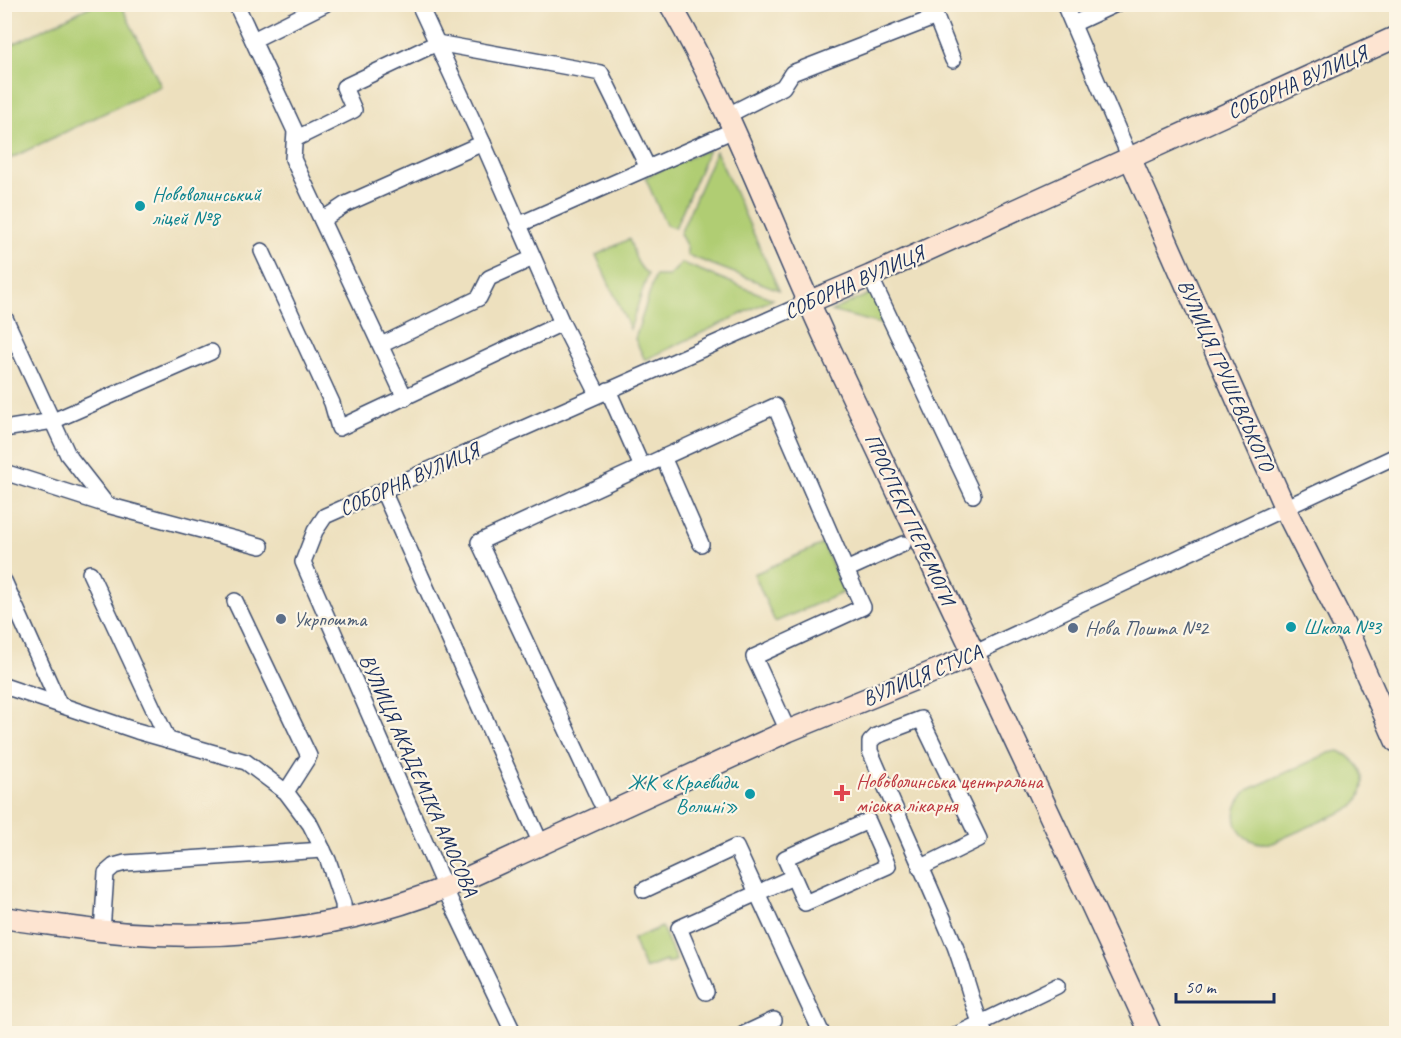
<svg xmlns="http://www.w3.org/2000/svg" width="1401" height="1038" font-family="Caveat,sans-serif">
<style>
.green{fill:#b0cd73;stroke:#667e68;stroke-width:1.5}
.lines{fill:none;stroke-linecap:round;stroke-linejoin:round}
.street-casing{stroke:#3a4a6c;stroke-width:18}
.secondary-casing{stroke:#3a4a6c;stroke-width:24}
.street{stroke:#fff;stroke-width:15}
.secondary{stroke:#fde4d1;stroke-width:21}
.culture-dot{fill:#0f9aa8;stroke:#fcf5e5;stroke-width:2}
.service-dot{fill:#5c6f8a;stroke:#fcf5e5;stroke-width:2}
.health-dot{fill:#e0444e;stroke:#fcf5e5;stroke-width:2}
.labels{text-anchor:middle;stroke-width:4.5;stroke-linejoin:round;paint-order:stroke}
.street-label{font-size:21px;fill:#1b2f5e;stroke:#fcf5e5}
.culture-label{font-size:21px;fill:#0d838f;stroke:#fcf5e5;text-anchor:start}
.service-label{font-size:21px;fill:#4e5e75;stroke:#fcf5e5;text-anchor:start}
.health-label{font-size:21px;fill:#be3a42;stroke:#fcf5e5;text-anchor:start}
</style>
<rect width="100%" height="100%" fill="#fcf5e5"/>
<filter id="ink" filterUnits="userSpaceOnUse"><feTurbulence type="fractalNoise" baseFrequency=".0167" numOctaves="2"/><feDisplacementMap in="SourceGraphic" scale="12" xChannelSelector="R" yChannelSelector="G"/><feConvolveMatrix kernelMatrix="1 2 1 2 8 2 1 2 1" color-interpolation-filters="sRGB"/></filter>
<filter id="wash" filterUnits="userSpaceOnUse"><feTurbulence type="fractalNoise" baseFrequency=".008" numOctaves="4" result="noise"/><feDisplacementMap in="SourceGraphic" scale="24" xChannelSelector="R" yChannelSelector="G"/><feGaussianBlur stdDeviation="1.35" result="paint"/><feColorMatrix in="noise" values="0 0 0 0 0 0 0 0 0 0 0 0 0 0 0 0 0 1.4 0 .05"/><feComposite in="paint" operator="in"/></filter>
<g filter="url(#wash)">
<rect width="100%" height="100%" fill="#ede0be"/>
<g class="green">
<path d="M95,4l26,1 40,81 -156,75v-113z"/>
<path d="M709,149l-34,79 -9,-3 -21,-48z"/>
<path d="M716,151l63,139 -92,-35v-8l-7,-13z"/>
<path d="M629,239c6,14 6,26 19,35l-18,55 -34,-74z"/>
<path d="M682,263l91,36 -128,61 -10,-21 20,-63h14z"/>
<path d="M876,291l16,36 -61,-16z"/>
<path d="M823,544l21,48 -69,30 -21,-48z"/>
<path d="M1339,751c25,12 32,33 14,56l-81,36c-35,4 -49,-29 -24,-53l81,-37z"/>
<path d="M662,927l14,33 -9,4 -1,-3 -21,8 -12,-30z"/>
</g>
</g>
<g filter="url(#ink)">
<g class="lines">
<g class="street-casing">
<g id="street">
<path d="M236,4l59,127 -2,28 112,239"/>
<path d="M419,4l64,139 79,180"/>
<path d="M1064,4l66,154"/>
<path d="M1073,24l43,-20"/>
<path d="M253,40l72,-36"/>
<path d="M728,115l55,-28 9,-14 144,-56 17,43"/>
<path d="M295,139l59,-29 -10,-23 93,-44 164,30 47,95"/>
<path d="M322,220l24,-16 137,-61"/>
<path d="M518,225l216,-95"/>
<path d="M262,251l70,152 7,25 223,-105 36,71"/>
<path d="M870,276l103,219"/>
<path d="M4,316l64,139 39,50"/>
<path d="M381,345l98,-47 10,-20 44,-20"/>
<path d="M608,390l34,77"/>
<path d="M4,429l49,-8 158,-69"/>
<path d="M663,457l38,87"/>
<path d="M4,472l103,33 154,41"/>
<path d="M383,491l158,353"/>
<path d="M90,573l78,167"/>
<path d="M4,581l55,123"/>
<path d="M235,601l74,155 -23,36"/>
<path d="M973,654l423,-198"/>
<path d="M4,686l133,45 109,31 40,30 24,32 18,36 15,44 1,16"/>
<path d="M788,731l-34,-74 109,-50 -17,-37"/>
<path d="M600,801l-121,-259 296,-136 71,164 57,-26"/>
<path d="M868,821l20,45 -83,37 -20,-45z"/>
<path d="M920,868l59,-29 -58,-120 -45,17 -6,6v9c28,65 58,130 85,195 11,29 17,60 30,88"/>
<path d="M644,890l92,-43 86,187"/>
<path d="M102,932l4,-59 8,-7 11,-3 198,-13"/>
<path d="M706,992l-27,-64 114,-51"/>
<path d="M514,1034l-63,-132 -148,-340 12,-31 10,-15 479,-212"/>
<path d="M744,1034l30,-14"/>
<path d="M958,1034l99,-48"/>
</g>
</g>
<g class="secondary-casing">
<g id="secondary">
<path d="M670,4c64,110 107,232 161,347 107,228 216,454 320,683"/>
<path d="M1130,158l158,357 62,122 46,104"/>
<path d="M804,304l66,-28 526,-239"/>
<path d="M4,917c19,5 40,6 59,9 127,19 263,10 382,-38l343,-157 169,-69 16,-8"/>
</g>
</g>
<use href="#street" class="street"/>
<use href="#secondary" class="secondary"/>
</g>
</g>
<g class="culture-dot">
<circle cx="140" cy="206" r="6"/>
<circle cx="1291" cy="627" r="6"/>
<circle cx="750" cy="794" r="6"/>
</g>
<g class="service-dot">
<circle cx="281" cy="619" r="6"/>
<circle cx="1073" cy="628" r="6"/>
</g>
<path class="health-dot" d="M839 784h6v6h6v6h-6v6h-6v-6h-6v-6h6z"/>
<g class="labels">
<g class="street-label">
<text transform="translate(1297 82) rotate(-24)" y="7">СОБОРНА ВУЛИЦЯ</text>
<text transform="translate(854 282) rotate(-24)" y="7">СОБОРНА ВУЛИЦЯ</text>
<text transform="translate(1226 375) rotate(66)" y="7">ВУЛИЦЯ ГРУШЕВСЬКОГО</text>
<text transform="translate(409 479) rotate(-24)" y="7">СОБОРНА ВУЛИЦЯ</text>
<text transform="translate(910 519) rotate(65)" y="7">ПРОСПЕКТ ПЕРЕМОГИ</text>
<text transform="translate(922 675) rotate(-23)" y="7">ВУЛИЦЯ СТУСА</text>
<text transform="translate(419 775) rotate(66)" y="7">ВУЛИЦЯ АКАДЕМІКА АМОСОВА</text>
</g>
<g class="culture-label">
<text x="152" y="201">Нововолинський<tspan x="152" dy="24">ліцей №8</tspan></text>
<text x="1303" y="634">Школа №3</text>
<text x="738" y="789" text-anchor="end">ЖК «Краєвиди<tspan x="738" dy="24">Волині»</tspan></text>
</g>
<g class="service-label">
<text x="293" y="626">Укрпошта</text>
<text x="1085" y="635">Нова Пошта №2</text>
</g>
<g class="health-label">
<text x="856" y="788">Нововолинська центральна<tspan x="856" dy="24">міська лікарня</tspan></text>
</g>
</g>
<rect width="1401" height="1038" fill="none" stroke="#fcf5e5" stroke-width="24"/>
<path d="M1176 993v9h98v-9" fill="none" stroke="#1b2f5e" stroke-width="3"/>
<text x="1185" y="993" font-size="18" fill="#1b2f5e" stroke="#fcf5e5" stroke-width="4.5" paint-order="stroke">50 m</text>
</svg>
